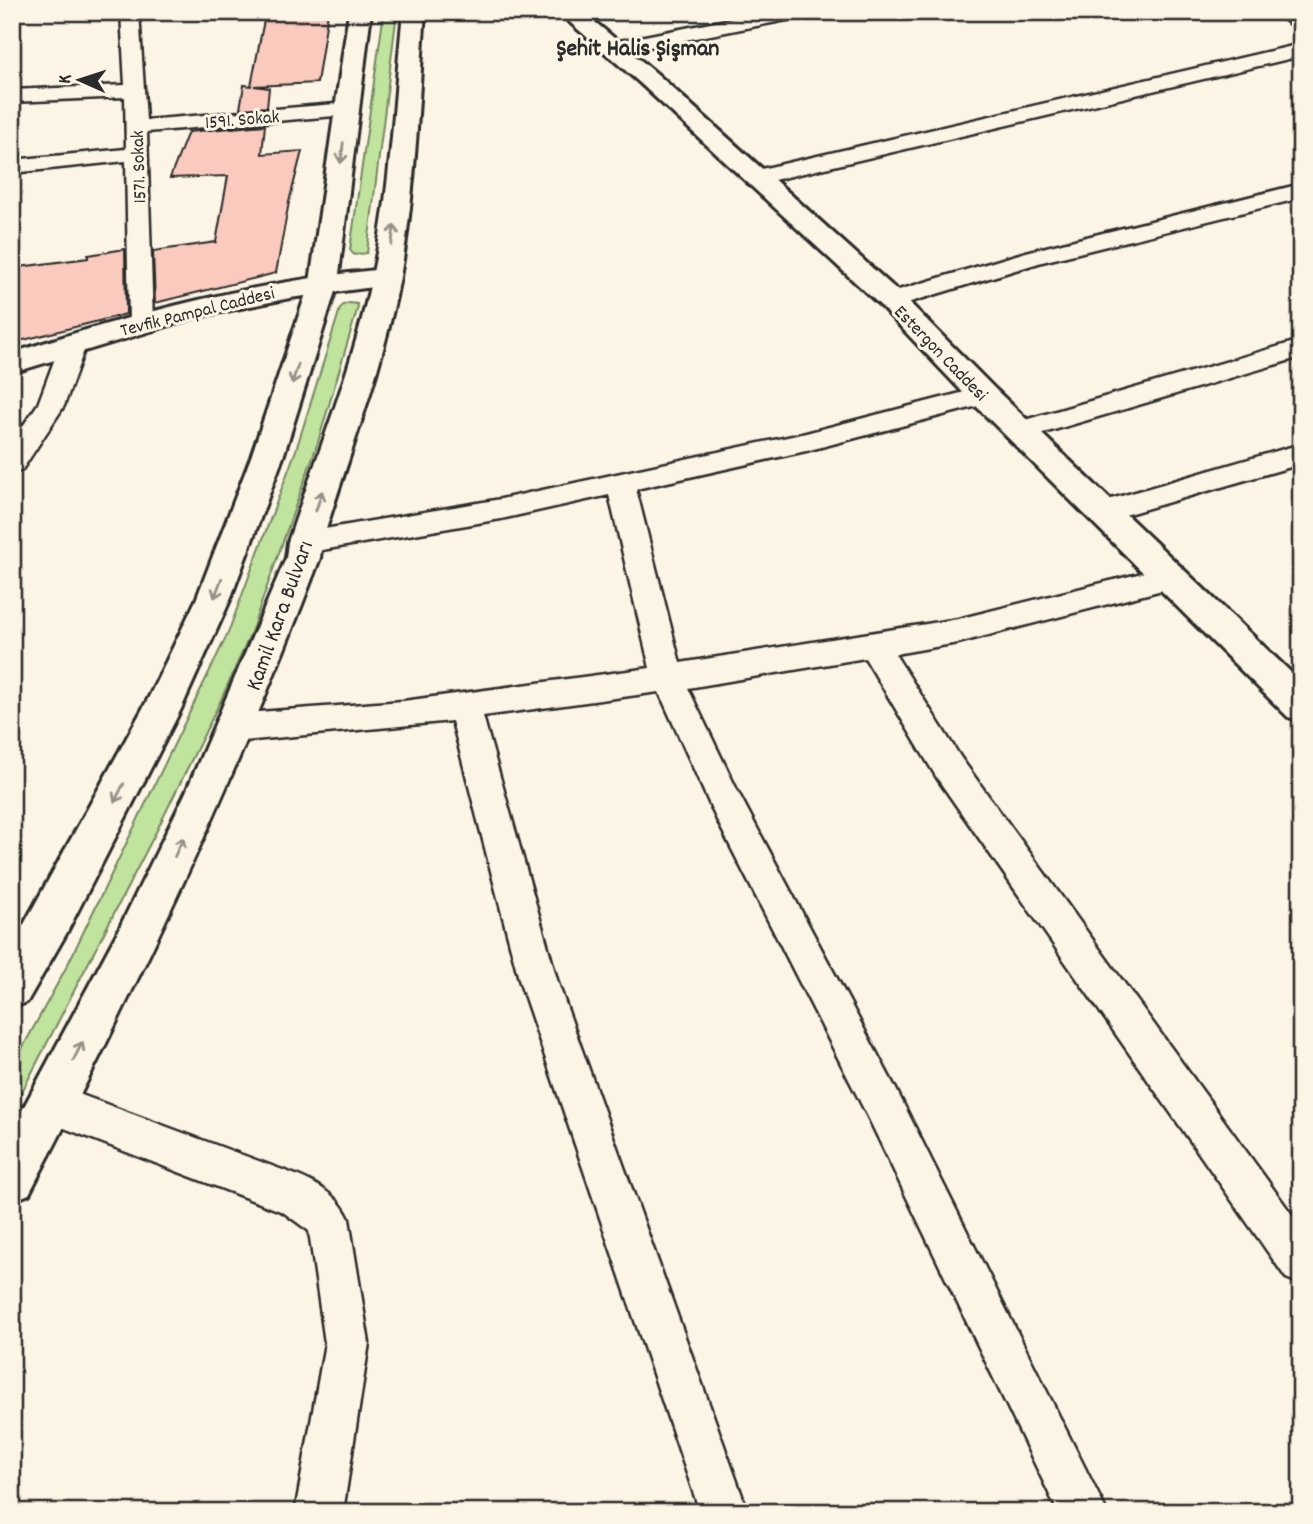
<svg xmlns="http://www.w3.org/2000/svg" width="1313" height="1524" font-family="Dekko,sans-serif">
<style>
.green{fill:#c0e39d;stroke:#768764;stroke-width:2}
.building{fill:#f9cabd;stroke:#2b2b2b;stroke-width:2}
.lines{fill:none;stroke-linecap:round;stroke-linejoin:round}
.minor-casing{stroke:#2b2b2b;stroke-width:5}
.tertiary-casing{stroke:#2b2b2b;stroke-width:6}
.secondary-casing{stroke:#2b2b2b;stroke-width:6}
.minor{fill:#fcf5e5;fill-rule:evenodd}
.tertiary{fill:#fcf5e5;fill-rule:evenodd}
.secondary{fill:#fcf5e5;fill-rule:evenodd}
.oneway{stroke:#949088}
.labels{text-anchor:middle;stroke-width:6;stroke-linejoin:round;paint-order:stroke}
.far-street-label{font-size:19px;fill:#2b2b2b;stroke:#fcf5e5}
.street-label{font-size:23px;fill:#2b2b2b;stroke:#fcf5e5}
.far-district-label{font-size:24px;font-weight:bold;fill:#2b2b2b;stroke:#fcf5e5}
</style>
<rect width="100%" height="100%" fill="#fcf5e5"/>
<filter id="ink" filterUnits="userSpaceOnUse"><feTurbulence type="fractalNoise" baseFrequency=".0143" numOctaves="2"/><feDisplacementMap in="SourceGraphic" scale="14" xChannelSelector="R" yChannelSelector="G"/><feConvolveMatrix kernelMatrix="1 2 1 2 8 2 1 2 1" color-interpolation-filters="sRGB"/></filter>
<g filter="url(#ink)">
<g class="green">
<path d="M384,12h13l-30,241 -13,2 -4,-5z"/>
<path d="M349,303l8,1 1,3 -40,135 -68,193 -30,67 -64,130 -144,279v-44l55,-101 161,-333 68,-183 44,-141 3,-4z"/>
</g>
<g class="building">
<path d="M279,12h49l-11,71 -63,3 15,2 -2,19 -27,2 4,-24 7,1 14,-71h14z"/>
<path d="M265,125l-3,29 40,-3 -13,51 -13,71 -121,30 -2,-52 63,-9 12,-66 -58,2 18,-46z"/>
<path d="M125,249l1,65 -114,29v-75l76,-10v-3z"/>
</g>
<g class="lines">
<g class="minor-casing">
<g id="minor">
<path d="M121,12h18l7,108 201,-17 7,2 3,4 -3,4 -7,2 -200,17 6,191 -3,6 -9,2 -9,-2 -3,-6 -3,-162 -114,12v-13l114,-11 -1,-52 -113,5v-12l113,-5z"/>
<path d="M767,12h39l-9,6 -183,36 -10,-6 10,-6z"/>
<path d="M1276,12h21l4,3v15l-7,-2z"/>
<path d="M1301,44v12l-544,128 -8,-2 -3,-5 3,-5 8,-2z"/>
<path d="M1301,184v14l-259,64 -151,46 -9,-3 -3,-5 3,-5 144,-43z"/>
<path d="M74,334l9,2 4,6 -23,64 -42,64 -10,3v-31l26,-38 23,-62 4,-6z"/>
<path d="M1301,340v17l-281,83 -9,-2 -4,-7 4,-7z"/>
<path d="M984,387l9,3 4,6 -4,6 -187,49 -170,38 44,174 278,-44 212,-53 10,3 5,8 -5,8 -10,3 -212,55 -63,11 66,104 340,469v57l-15,-6 -349,-500 -72,-120 -177,30 51,106 158,297 210,421h-49l-189,-393 -154,-303 -56,-124 -176,24 75,267 190,529h-48l-180,-529 -68,-262 -218,21 -12,-4 -4,-10 4,-10 12,-4 169,-13 247,-33 -41,-173 -108,24 -196,34 -10,-3 -4,-8 4,-8 206,-35 305,-66z"/>
<path d="M1301,444v20l-197,57 -10,-3 -4,-7 4,-7z"/>
<path d="M52,1084l244,91c22,9 44,22 53,44l20,124 -26,169h-48l30,-169 -16,-112 -26,-19 -245,-94 -6,-14 6,-14z"/>
</g>
</g>
<g class="tertiary-casing">
<g id="tertiary">
<path d="M558,12h25l73,61 245,221 94,95 306,293v39l-13,-4 -315,-314 -92,-97 -241,-223z"/>
<path d="M386,269l10,3 4,6 -4,6 -106,14 -93,19 -185,56v-20c123,-40 245,-72 374,-84z"/>
</g>
</g>
<g class="secondary-casing">
<g id="secondary">
<path d="M349,12h22l-33,270 -55,175 -53,143 -49,109 -115,225 -39,68 -15,6v-62l135,-245 49,-101 55,-143 59,-175z"/>
<path d="M403,12h22c-7,88 -9,178 -25,265 -17,90 -51,178 -78,265l-2,16c-83,219 -182,429 -291,636l-17,7v-72l104,-194 70,-143 100,-234 2,-16c29,-87 65,-175 84,-265 19,-85 22,-178 31,-265z"/>
</g>
</g>
<use href="#minor" class="minor"/>
<use href="#tertiary" class="tertiary"/>
<use href="#secondary" class="secondary"/>
</g>
<defs><path id="oneway-shaft" d="M-6 0H5M1.5-3L5.5 0L1.5 3" fill="none" stroke-width="1.6" stroke-linecap="round" stroke-linejoin="round" transform="scale(1.75)"/></defs>
<g class="oneway">
<use href="#oneway-shaft" transform="translate(342 153) rotate(97)"/>
<use href="#oneway-shaft" transform="translate(393 235) rotate(-82)"/>
<use href="#oneway-shaft" transform="translate(295 374) rotate(109)"/>
<use href="#oneway-shaft" transform="translate(319 501) rotate(-72)"/>
<use href="#oneway-shaft" transform="translate(218 588) rotate(111)"/>
<use href="#oneway-shaft" transform="translate(119 793) rotate(117)"/>
<use href="#oneway-shaft" transform="translate(179 847) rotate(-65)"/>
<use href="#oneway-shaft" transform="translate(78 1051) rotate(-63)"/>
</g>
</g>
<g class="labels">
<g class="far-street-label">
<text transform="translate(242 118) rotate(-5)" y="7">1591. Sokak</text>
<text transform="translate(137 167) rotate(-92)" y="7">1571. Sokak</text>
<text transform="translate(197 310) rotate(-14)" y="7">Tevfik Pampal Caddesi</text>
<text transform="translate(942 352) rotate(46)" y="7">Estergon Caddesi</text>
</g>
<g class="street-label">
<text transform="translate(278 615) rotate(-70)" y="8">Kamil Kara Bulvarı</text>
</g>
<g class="far-district-label">
<text x="638" y="55">Şehit Halis Şişman</text>
</g>
</g>
<rect width="1313" height="1524" fill="none" stroke="#fcf5e5" stroke-width="42"/>
<rect x="21" y="21" width="1271" height="1482" fill="none" stroke="#2b2b2b" stroke-width="2.5" filter="url(#ink)"/>
<g transform="translate(80 80) rotate(273)" stroke="#fcf5e5" stroke-width="5" paint-order="stroke">
<path d="M0-5L12 26L0 18L-12 26Z" fill="#2b2b2b"/>
<text y="-10" font-size="19" font-weight="bold" text-anchor="middle" fill="#2b2b2b">K</text>
</g>
</svg>
